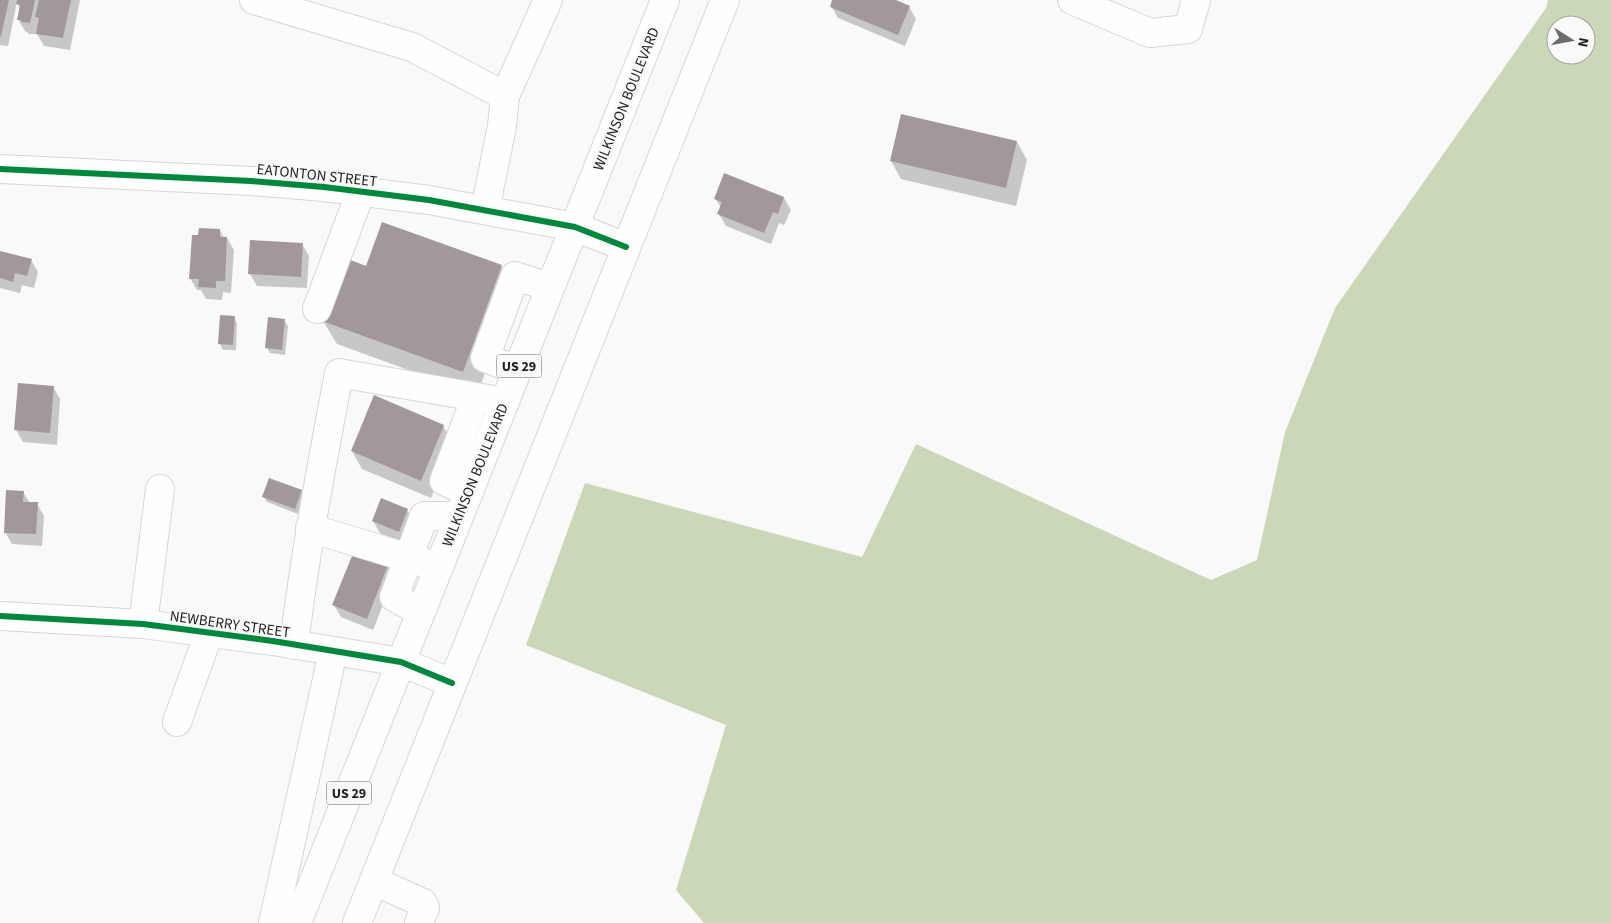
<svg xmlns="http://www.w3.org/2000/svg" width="1611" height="923" font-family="'Source Sans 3',sans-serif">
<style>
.forest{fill:#cbd8b8;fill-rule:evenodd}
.shadow{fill:#0003}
.building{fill:#a2979c}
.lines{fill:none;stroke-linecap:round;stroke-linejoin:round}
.minor-casing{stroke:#d6d6d7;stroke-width:30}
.major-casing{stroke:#d6d6d7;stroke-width:30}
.minor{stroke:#fefefe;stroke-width:28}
.major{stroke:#fefefe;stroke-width:28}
.cycleway-casing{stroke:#f9f9fa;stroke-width:9}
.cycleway{stroke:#00873e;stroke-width:6}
.labels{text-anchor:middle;stroke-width:5;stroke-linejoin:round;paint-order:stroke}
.shield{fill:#f9f9fa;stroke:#606061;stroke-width:1}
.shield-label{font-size:14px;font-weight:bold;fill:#1f1f20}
.street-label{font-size:15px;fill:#1f1f20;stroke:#f9f9fa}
</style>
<rect width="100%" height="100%" fill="#f9f9fa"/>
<path class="forest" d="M1548,0h63v923h-907l-28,-33 50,-165 -200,-80 59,-162 277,74 54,-113 295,136 46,-20 28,-128 50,-124 211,-300zM1556,25h30v30h-30z"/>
<g class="shadow">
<path d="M0,0h80l-10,50 -26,-4 -7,-12h-8l-4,-3 -7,-12 2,-10 -3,-7 -9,44 -8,-1z"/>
<path d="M834,0h59l16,7 7,12 -11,27 -67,-28 -7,-12z"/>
<path d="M1017,142l10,18 -11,46 -115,-27 -10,-18z"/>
<path d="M715,198h69l7,12 -7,15 -5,-2 -8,21 -45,-18 -7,-12 2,-6z"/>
<path d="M220,230l4,8h3l7,12 -3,43 -8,-1 -1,8 -16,-1 -5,-9h-4l-7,-12z"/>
<path d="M251,242l51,2 7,12 -2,32 -50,-2 -7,-12z"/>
<path d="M0,252l31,8 7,12 -4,16 -12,-3 -2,8 -20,-5z"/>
<path d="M501,266l14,24 -38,105 -140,-51 -14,-23 44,-54z"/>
<path d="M234,317l3,6 -1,27h-13l-3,-6z"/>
<path d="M284,320l4,6 -3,29 -15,-2 -3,-5z"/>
<path d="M53,387l7,12 -3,46 -34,-3 -7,-12z"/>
<path d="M443,426l11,18 -23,54 -69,-29 -10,-18z"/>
<path d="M301,491l3,6 -6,17 -31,-12 -3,-5z"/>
<path d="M23,492l7,11 7,1 7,12 -2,30 -30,-2 -7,-12z"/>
<path d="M407,510l7,12 -8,22 -26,-11 -7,-12z"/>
<path d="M388,566l6,11 -21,53 -32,-13 -7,-12z"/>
</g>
<g class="building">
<path d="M0,0h9l-8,36h-1z"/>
<path d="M17,0h18l-5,23 -9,-1v-2h-4l3,-15 -4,-1z"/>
<path d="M39,0h32l-8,38 -27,-4 3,-16 -4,-1z"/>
<path d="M832,0h64l14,6 -12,29 -68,-28z"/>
<path d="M901,114l116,27 -11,47 -116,-27z"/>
<path d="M724,173l60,24 -6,17 -5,-2 -9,21 -47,-19 5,-12 -8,-3z"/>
<path d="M382,222l120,43 -39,107 -141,-51 23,-63 21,8z"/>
<path d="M199,228l21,1v8h7l-2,44h-9v7l-18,-1 1,-8h-10l3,-44h6z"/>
<path d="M250,240l53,3 -2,34 -53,-3z"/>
<path d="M0,251l32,8 -5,17 -12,-3 -2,9 -13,-4z"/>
<path d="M220,315l15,1 -2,29 -15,-1z"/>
<path d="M268,317l17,2 -3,31 -17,-2z"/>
<path d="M18,383l36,3 -4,47 -36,-3z"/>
<path d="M374,395l70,30 -23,56 -70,-30z"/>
<path d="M269,478l33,12 -7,19 -33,-12z"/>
<path d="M6,490l18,1 -1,11h15l-2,32 -32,-1z"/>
<path d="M381,498l27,11 -9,23 -27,-11z"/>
<path d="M352,556l36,9 -21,54 -35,-14z"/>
</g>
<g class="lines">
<g class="minor-casing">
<g id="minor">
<path d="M254,0l158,47 93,49 43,-96"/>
<path d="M1072,0l78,33 38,-4 8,-29"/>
<path d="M0,169l251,12 73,6 105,13 146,27 51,20"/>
<path d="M485,210l17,-84 3,-30"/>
<path d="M317,309l44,-118"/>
<path d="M517,370l-32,-12 30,-82 35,11"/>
<path d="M469,493l-25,-12 32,-84"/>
<path d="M310,528l115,35"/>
<path d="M421,612l-27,-15 30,-81h35"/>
<path d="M0,616l143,8 130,17 128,21 51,21"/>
<path d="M143,624l17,-135"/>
<path d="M294,645c11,-92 28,-182 45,-272l166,29"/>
<path d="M177,722l32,-89"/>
<path d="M374,881l49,22 2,5 -6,15"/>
</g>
</g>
<g class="major-casing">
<g id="major">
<path d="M273,923l60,-271"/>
<path d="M297,923l368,-923"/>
<path d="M357,923l368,-923"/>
</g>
</g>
<use href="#minor" class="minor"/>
<use href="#major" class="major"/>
<g class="cycleway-casing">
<g id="cycleway">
<path d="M0,169l251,12 73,6 105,13 146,27 51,20"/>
<path d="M0,616l143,8 130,17 128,21 51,21"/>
</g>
</g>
<use href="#cycleway" class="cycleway"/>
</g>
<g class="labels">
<g class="shield">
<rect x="496.5" y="354.5" width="45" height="23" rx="4"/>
<rect x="326.5" y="781.5" width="45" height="23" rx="4"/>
</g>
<g class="shield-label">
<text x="519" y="371">US 29</text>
<text x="349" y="798">US 29</text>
</g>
<g class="street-label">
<text transform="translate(626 99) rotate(-68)" y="5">WILKINSON BOULEVARD</text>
<text transform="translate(317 175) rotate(6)" y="5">EATONTON STREET</text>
<text transform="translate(475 475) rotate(-68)" y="5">WILKINSON BOULEVARD</text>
<text transform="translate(230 624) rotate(8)" y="5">NEWBERRY STREET</text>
</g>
</g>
<g transform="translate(1571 40) rotate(101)"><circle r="24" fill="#f9f9fa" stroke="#a2a2a3"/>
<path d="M0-4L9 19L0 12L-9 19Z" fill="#6b6b6c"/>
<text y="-8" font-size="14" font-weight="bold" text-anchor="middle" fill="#1f1f20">N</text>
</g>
</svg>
